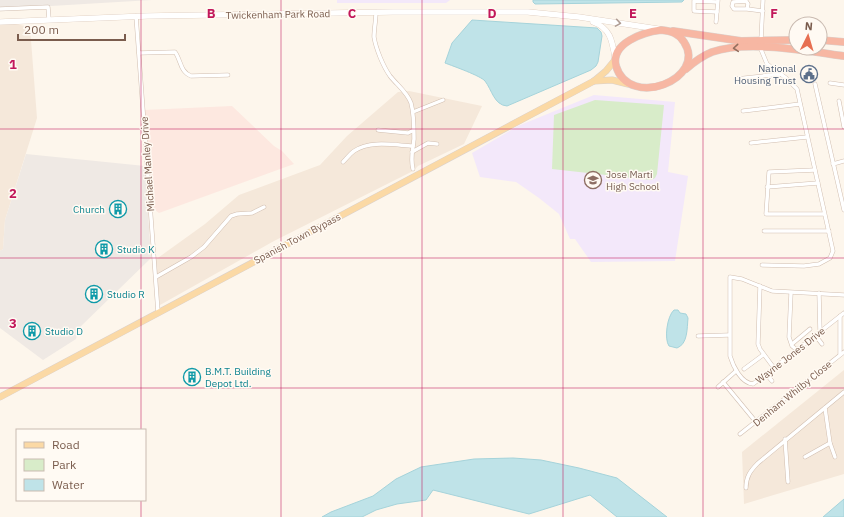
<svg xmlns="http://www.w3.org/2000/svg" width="844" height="517" font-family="'IBM Plex Sans',sans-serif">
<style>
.residential{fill:#f5e8da}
.commercial{fill:#fde8e0}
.industrial{fill:#efe9e4}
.education{fill:#f3e8fa}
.green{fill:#d8ecc9}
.water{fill:#bfe3e8;stroke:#a5d3da}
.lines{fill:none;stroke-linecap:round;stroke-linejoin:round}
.street-casing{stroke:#d1beb0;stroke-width:4.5}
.secondary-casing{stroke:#d6c0b0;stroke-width:6}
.primary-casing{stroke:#dad1cd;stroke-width:7}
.highway-casing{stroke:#dad1cd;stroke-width:8}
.street{stroke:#fff;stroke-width:3.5}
.secondary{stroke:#fff;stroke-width:5.5}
.primary{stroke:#fbd9a5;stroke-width:6}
.highway{stroke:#f7b7a3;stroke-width:7}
.oneway{stroke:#af9d94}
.oneway2{stroke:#936e5e}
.grid{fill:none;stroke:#c2185b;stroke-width:1;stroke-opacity:0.55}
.labels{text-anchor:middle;stroke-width:3;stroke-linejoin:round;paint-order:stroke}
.street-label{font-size:10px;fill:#7a5c4d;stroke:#fffaf3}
.service-label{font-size:10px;fill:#4e5e75;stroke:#fffaf3;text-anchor:end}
.education-label{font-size:10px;fill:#785e54;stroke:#fffaf3;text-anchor:start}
.culture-label{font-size:10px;fill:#0d838f;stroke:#fffaf3;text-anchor:start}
.grid-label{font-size:13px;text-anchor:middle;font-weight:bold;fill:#c2185b;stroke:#fffaf3;stroke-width:3;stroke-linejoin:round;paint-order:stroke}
</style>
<rect width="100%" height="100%" fill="#fdf6ec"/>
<g class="residential">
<path d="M0,21l30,6 7,91 -32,102 -2,29 -3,2z"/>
<path d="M409,91l73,15 -18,38 -46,22 -5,5 -139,70 -114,64 -5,-45 50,-36 34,-29 81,-30 27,-29 51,-44z"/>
<path d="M844,370v104l-100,30 -2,-52z"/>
</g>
<path class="commercial" d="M232,106l42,40 8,5 12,13 -135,49 -8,-6 -7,-97z"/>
<g class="industrial">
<path d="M0,0h152l-152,9z"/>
<path d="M26,154l119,12 6,92 -72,70 -3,11 -33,21 -43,-32v-77l3,-2 2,-29z"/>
</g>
<g class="education">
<path d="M337,0h113l-4,3h-109z"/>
<path d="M594,95l81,7 -7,70 20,4 -13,85 -84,1 -16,-23h-5l-11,-25 -20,-16 -23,-16 -36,-5 -8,-24 46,-27z"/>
</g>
<path class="green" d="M595,100l69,5 -7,69 -2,4 -4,2 -99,-11 2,-54z"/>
<g class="water">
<path d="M533,0h151l-2,2 -147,2 -2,-2z"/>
<path d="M472,20l125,8 4,4 1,4 -4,26 -2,4 -5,4 -84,36c-13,-1 -15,-16 -22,-25 -4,-5 -32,-15 -40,-18l7,-20z"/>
<path d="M674,310h4l2,3 6,1 2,4c-1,10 0,26 -11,30l-8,-2c-5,-7 -2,-30 5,-36z"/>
<path d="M513,458l28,2 38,8 38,10 50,39h-50l-27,-22 -61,19 -96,-24 -7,10 -29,4 -21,6 -14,7h-40l9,-5 42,-16 23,-17 25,-12 53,-8z"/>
<path d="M844,499v18h-21z"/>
</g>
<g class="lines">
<g class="street-casing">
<g id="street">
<path d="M0,9l48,-2 1,12"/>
<path d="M747,9h-13l-2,-3 1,-4 13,-1 2,3 -1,5 16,2"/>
<path d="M376,12c0,8 -2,17 -2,25 2,12 9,29 16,39 7,9 17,16 21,27 3,11 3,25 3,36 -1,11 -4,19 -1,30"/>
<path d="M717,12l-23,-1v-10l23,1"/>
<path d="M136,16l22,296"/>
<path d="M716,22l2,-22"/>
<path d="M761,40l2,-40"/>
<path d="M760,47l7,17 19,14 11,11 36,162 -3,7 -11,6 -15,2 -42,-1"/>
<path d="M139,53l36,-1c6,8 5,20 16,24l37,-1"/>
<path d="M736,79l45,-5"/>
<path d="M830,83l14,2"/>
<path d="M815,84l29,126"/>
<path d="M839,101l5,26"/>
<path d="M743,111l57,-7"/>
<path d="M413,112l30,-12"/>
<path d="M378,130l30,3 4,-2"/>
<path d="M751,143l56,-6"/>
<path d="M412,152l16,-9 9,1"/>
<path d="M343,162c3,-3 7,-8 11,-11 16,-11 40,-6 59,-5"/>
<path d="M833,164l11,-3"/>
<path d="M815,170l-46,2 -3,42h58"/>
<path d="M767,187l51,-4"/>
<path d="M764,231h65"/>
<path d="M156,277l35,-20 13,-10 27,-31 6,-2 15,-1 12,-6"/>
<path d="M760,286l-2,58 2,5 14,19"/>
<path d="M791,293l-2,44 3,9 5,4"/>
<path d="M819,293l1,39"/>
<path d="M844,295l-72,-4 -30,-12 -12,-2v79c3,10 11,27 23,28l21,-16 70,-55"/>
<path d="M815,335l7,9"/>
<path d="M698,336l31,-1"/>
<path d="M792,344l18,-15"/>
<path d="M840,354v-38"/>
<path d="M744,369l19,-14"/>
<path d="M766,374l6,7"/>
<path d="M723,382l33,40"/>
<path d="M718,387l18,-16"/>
<path d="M825,408l5,35 5,14"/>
<path d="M740,434l104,-82"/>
<path d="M785,439l3,43"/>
<path d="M805,457l25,-14"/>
<path d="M746,488c0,-11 4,-17 12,-25l86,-71"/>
</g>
</g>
<g class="secondary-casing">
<g id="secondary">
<path d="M0,22l147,-6 246,-4h135l51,5 79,12"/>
<path d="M593,22c17,6 19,18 22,35"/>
</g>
</g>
<g class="primary-casing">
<g id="primary">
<path d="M594,81l18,-1 16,4"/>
<path d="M0,397l594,-316 12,-10 9,-11"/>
</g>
</g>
<g class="highway-casing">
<g id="highway">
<path d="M661,30c10,1 17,3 23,12 24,37 -55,68 -68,24 -6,-23 28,-34 45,-36z"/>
<path d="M673,31l68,10 55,-1"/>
<path d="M820,40l24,2"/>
<path d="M686,69c8,-7 16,-13 26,-17 35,-12 95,-1 132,4"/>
</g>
</g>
<use href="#street" class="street"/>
<use href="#secondary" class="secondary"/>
<use href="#primary" class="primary"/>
<use href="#highway" class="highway"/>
</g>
<defs><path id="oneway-chevron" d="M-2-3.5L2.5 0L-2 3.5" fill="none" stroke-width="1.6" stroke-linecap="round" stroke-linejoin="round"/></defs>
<use class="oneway" href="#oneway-chevron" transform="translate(618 23) rotate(9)"/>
<use class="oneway2" href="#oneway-chevron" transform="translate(736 48) rotate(175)"/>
<path class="grid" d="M141,0v430M281,0v517M422,0v517M563,0v517M703,0v517M0,129h844M0,258h844M0,388h844M141,500v17"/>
<defs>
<g id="civic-ring" transform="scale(0.9)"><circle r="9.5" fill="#fffaf3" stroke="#5c6f8a" stroke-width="1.5"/><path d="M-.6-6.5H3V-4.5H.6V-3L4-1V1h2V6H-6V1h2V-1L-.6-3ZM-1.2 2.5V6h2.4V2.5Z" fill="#5c6f8a"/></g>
<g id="school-ring" transform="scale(0.9)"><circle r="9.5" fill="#fffaf3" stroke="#8d6e63" stroke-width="1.5"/><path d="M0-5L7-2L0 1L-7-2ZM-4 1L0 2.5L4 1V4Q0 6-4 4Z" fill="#8d6e63"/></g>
<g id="building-ring" transform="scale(0.9)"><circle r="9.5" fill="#fffaf3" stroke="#0f9aa8" stroke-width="1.5"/><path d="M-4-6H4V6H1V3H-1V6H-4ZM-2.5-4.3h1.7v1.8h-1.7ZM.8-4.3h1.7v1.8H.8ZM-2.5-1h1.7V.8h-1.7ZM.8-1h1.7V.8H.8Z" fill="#0f9aa8"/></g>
</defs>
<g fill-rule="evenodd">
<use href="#civic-ring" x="809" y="74"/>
<use href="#school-ring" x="593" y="180"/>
<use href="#building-ring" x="118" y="209"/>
<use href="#building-ring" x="104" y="249"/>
<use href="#building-ring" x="94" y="294"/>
<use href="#building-ring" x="32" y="331"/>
<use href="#building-ring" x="192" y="377"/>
</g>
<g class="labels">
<g class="street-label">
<text transform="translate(278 14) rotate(-1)" y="4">Twickenham Park Road</text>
<text transform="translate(147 164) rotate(-94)" y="4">Michael Manley Drive</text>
<text transform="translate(297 238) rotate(-28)" y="4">Spanish Town Bypass</text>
<text transform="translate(790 355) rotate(-38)" y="4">Wayne Jones Drive</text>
<text transform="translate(792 393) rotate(-39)" y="4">Denham Whilby Close</text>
</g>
<g class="service-label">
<text x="796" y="72">National<tspan x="796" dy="12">Housing Trust</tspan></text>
</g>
<g class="education-label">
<text x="606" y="178">Jose Marti<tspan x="606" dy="12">High School</tspan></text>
</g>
<g class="culture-label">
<text x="105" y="213" text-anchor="end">Church</text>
<text x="117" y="253">Studio K</text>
<text x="107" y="298">Studio R</text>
<text x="45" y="335">Studio D</text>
<text x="205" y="375">B.M.T. Building<tspan x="205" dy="12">Depot Ltd.</tspan></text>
</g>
</g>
<g class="grid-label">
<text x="211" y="18">B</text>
<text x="352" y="18">C</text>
<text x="492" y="18">D</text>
<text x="633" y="18">E</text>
<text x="774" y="18">F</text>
<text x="13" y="69">1</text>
<text x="13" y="198">2</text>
<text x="13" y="328">3</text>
</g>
<rect x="16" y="429" width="130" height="72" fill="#fffaf3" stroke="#cabbb1"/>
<rect x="24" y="442" width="20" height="6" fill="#fbd9a5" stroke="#cabbb1"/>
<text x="52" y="449" font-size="12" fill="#7a5c4d">Road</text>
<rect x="24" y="459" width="20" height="12" fill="#d8ecc9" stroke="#cabbb1"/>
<text x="52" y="469" font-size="12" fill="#7a5c4d">Park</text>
<rect x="24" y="479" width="20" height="12" fill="#bfe3e8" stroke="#cabbb1"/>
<text x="52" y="489" font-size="12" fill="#7a5c4d">Water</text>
<g transform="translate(808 36) rotate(5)"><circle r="19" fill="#fffaf3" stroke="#cabbb1"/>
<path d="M0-3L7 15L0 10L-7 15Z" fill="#e76f51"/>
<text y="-6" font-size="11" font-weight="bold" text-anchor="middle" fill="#7a5c4d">N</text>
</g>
<path d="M18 34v6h107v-6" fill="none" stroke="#7a5c4d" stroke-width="2"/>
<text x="24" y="34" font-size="12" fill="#7a5c4d" stroke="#fffaf3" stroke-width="3" paint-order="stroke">200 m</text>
</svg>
